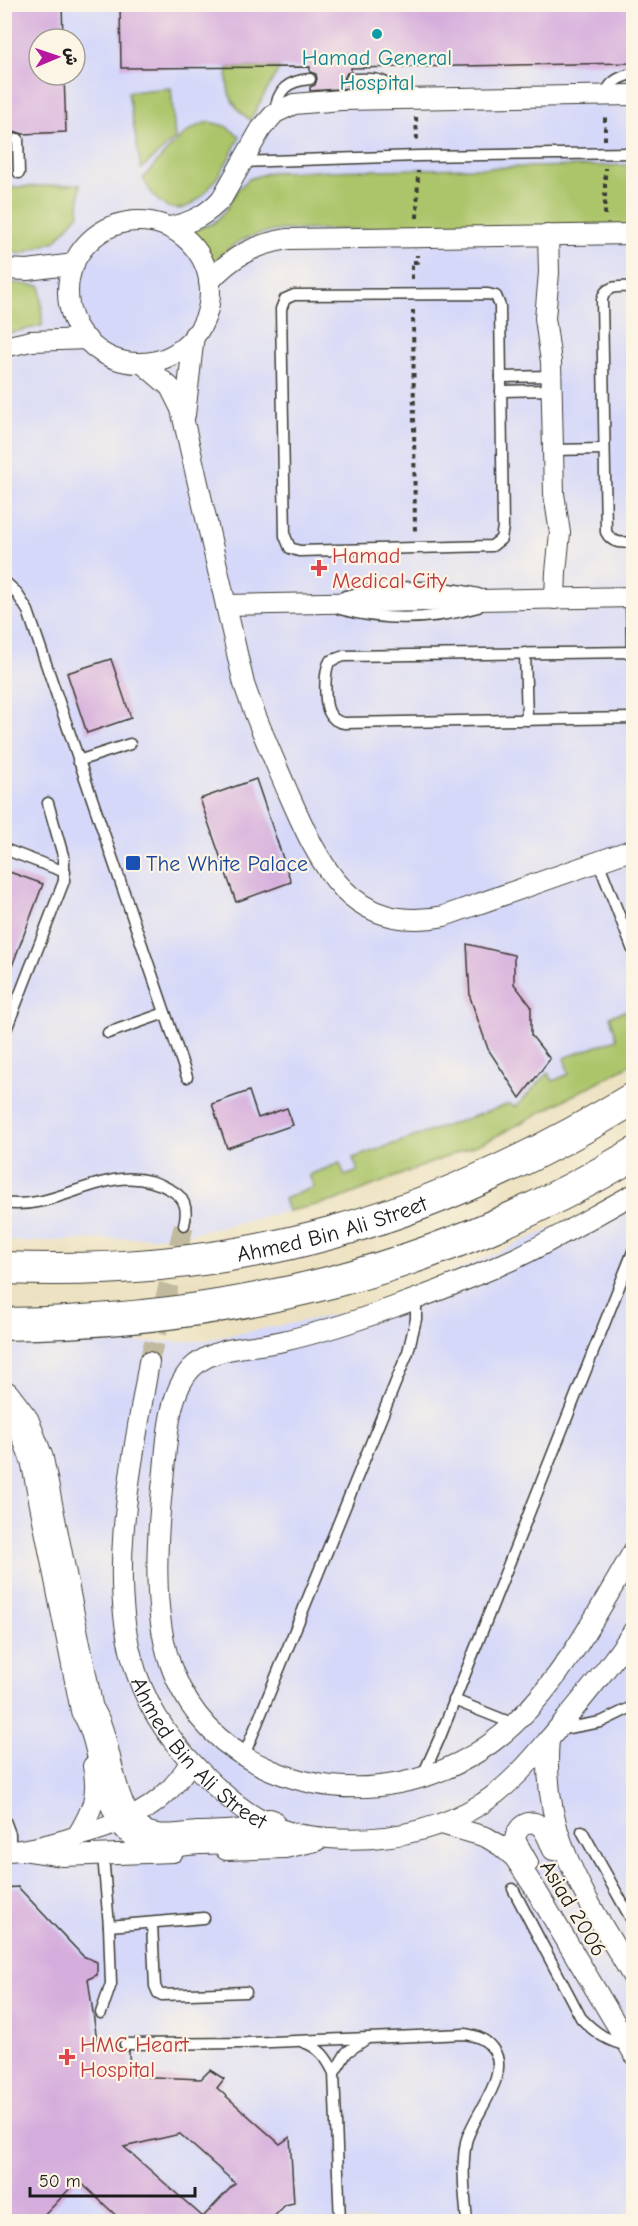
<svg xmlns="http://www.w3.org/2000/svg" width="638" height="2226" font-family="'Comic Neue','Playpen Sans Arabic',sans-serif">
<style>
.built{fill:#d5d8f9;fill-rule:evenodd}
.green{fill:#acc56a;stroke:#647043;stroke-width:1.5}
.building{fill:#d5addd;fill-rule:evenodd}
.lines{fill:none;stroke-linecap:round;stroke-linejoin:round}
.street-tunnel{stroke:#c2ba9f;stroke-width:20;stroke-dasharray:20 10;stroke-linecap:butt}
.lane-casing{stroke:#3b3a35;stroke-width:13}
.street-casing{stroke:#3b3a35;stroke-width:22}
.primary-casing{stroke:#3b3a35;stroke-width:34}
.path{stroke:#3b3a35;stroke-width:4;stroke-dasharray:4.5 4.5;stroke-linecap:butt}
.lane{stroke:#fff;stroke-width:10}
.street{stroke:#fff;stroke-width:20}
.primary{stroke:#fff;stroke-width:32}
.culture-dot{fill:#0f9aa8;stroke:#fcf5e5;stroke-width:2}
.health-dot{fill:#e0444e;stroke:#fcf5e5;stroke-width:2}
.transit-dot{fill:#1a4fb4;stroke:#fcf5e5;stroke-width:2}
.labels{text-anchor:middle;stroke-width:4.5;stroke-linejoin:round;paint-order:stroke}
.culture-label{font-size:22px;fill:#0d838f;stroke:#fcf5e5}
.health-label{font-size:22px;fill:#be3a42;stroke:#fcf5e5;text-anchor:start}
.transit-label{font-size:22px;fill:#164399;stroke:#fcf5e5;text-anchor:start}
.street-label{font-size:22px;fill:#1c1c1c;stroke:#fcf5e5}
</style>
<rect width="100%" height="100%" fill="#fcf5e5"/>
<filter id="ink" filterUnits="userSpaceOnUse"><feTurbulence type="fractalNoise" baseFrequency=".0167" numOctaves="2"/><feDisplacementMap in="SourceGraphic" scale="12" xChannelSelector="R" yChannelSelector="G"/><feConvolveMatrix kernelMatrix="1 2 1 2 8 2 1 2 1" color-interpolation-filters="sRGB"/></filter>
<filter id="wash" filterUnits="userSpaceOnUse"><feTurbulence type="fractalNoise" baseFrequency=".008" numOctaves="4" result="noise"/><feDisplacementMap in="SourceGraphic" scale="24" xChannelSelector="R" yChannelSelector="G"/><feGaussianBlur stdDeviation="1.35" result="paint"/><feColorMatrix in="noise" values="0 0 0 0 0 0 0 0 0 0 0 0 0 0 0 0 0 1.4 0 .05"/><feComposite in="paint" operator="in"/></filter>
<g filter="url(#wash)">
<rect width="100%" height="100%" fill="#ece1c0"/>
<g class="built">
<path d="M4,5h629v1057l-144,78 -155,61 -156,35 -155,6 -18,-3zM39,39h36v36h-36z"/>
<path d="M633,1193v1028h-628l-1,-875 196,-5 171,-33z"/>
</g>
<g class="green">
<path d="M280,67l-30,53c-19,-14 -25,-29 -22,-52z"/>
<path d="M171,88l4,51 -34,30 -13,-77z"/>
<path d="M209,122l16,4 15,10c-18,39 -61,116 -97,42 17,-18 40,-51 66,-56z"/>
<path d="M633,165v62l-351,3c-34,4 -45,10 -70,33l-24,-31 26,-9 12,-13 11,-20 12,-11 22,-7z"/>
<path d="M80,184l-1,30 -24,27 -34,13 -16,-3v-63z"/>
<path d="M5,282l36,4 1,40 -37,8z"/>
<path d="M633,1008v54l-7,5 -137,73 -155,61 -46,10 -4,-12 30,-12 -5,-12 31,-12 5,13 13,-5 -5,-13 156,-54 7,3 32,-34 5,8 16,-7 -5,-16 53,-19 -7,-23z"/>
</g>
<g id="blocks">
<g class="building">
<path d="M4,4h58l1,35h-24v36h25l2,57 -43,2 -6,-2 -13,3z"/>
<path d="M120,4h513v59l-282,5v4l-4,1 -3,6 1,4 6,5 -41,3v-4l5,-2 2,-6 -1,-5 -6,-2v-5l-189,1z"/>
<path d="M111,659l20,59 -44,15 -20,-60z"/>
<path d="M256,779l35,103 -55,20 -36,-103z"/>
<path d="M4,870l39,14 -37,98h-2z"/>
<path d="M467,944l47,11v29l17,22v29l19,24 -30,39 -32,-49 -18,-52z"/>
<path d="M249,1091l9,27 29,-10 6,17 -66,23 -15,-44z"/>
<path d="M18,1887l65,69 14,6v13l-9,4 9,61 21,3 3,7 8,1 1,25 71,3 9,-9 14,9 -7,9 63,56 10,-7 4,66 -9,2 -16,17h-146l-45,-42 -40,42h-34v-334zM180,2134l55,49 -32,34 -79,-70z"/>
</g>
</g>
</g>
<g filter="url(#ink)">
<use href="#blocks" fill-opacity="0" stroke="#3b3a35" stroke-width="1.5"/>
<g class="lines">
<path class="street-tunnel" d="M149,1362l35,-137"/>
<g class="lane-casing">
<g id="lane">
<path d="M351,79c18,0 41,-4 43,20"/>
<path d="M605,96c4,-13 11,-17 23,-21"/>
<path d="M275,113c2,-24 13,-32 35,-34"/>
<path d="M18,139l1,34"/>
<path d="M243,162l175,-6 216,-3"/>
<path d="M634,287c-14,0 -29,-3 -32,13l4,232c6,12 16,11 28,10"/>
<path d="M488,294l8,2 4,10 3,221 -2,12 -9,7 -193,5 -9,-3 -5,-12 -4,-227 4,-10 9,-4z"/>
<path d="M501,377l51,-1"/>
<path d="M501,391l51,-1"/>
<path d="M553,450l51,-1"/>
<path d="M4,581l12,11 12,19 159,466"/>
<path d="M345,596c45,-11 89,-12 133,-2"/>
<path d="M631,597l1,55"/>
<path d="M340,609c46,13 92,11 138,-2"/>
<path d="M634,652l-290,4 -14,5c-6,9 -6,41 -1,51 3,7 8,10 15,11l290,-5"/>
<path d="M525,653l2,67"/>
<path d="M78,761l52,-17"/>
<path d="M4,849l61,23"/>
<path d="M598,861l36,92"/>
<path d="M108,1033l57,-20"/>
<path d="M4,1035l60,-154v-22l-16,-56"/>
<path d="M4,1203c60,9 107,-48 167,-13 15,8 17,20 13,35"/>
<path d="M454,1700l60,24"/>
<path d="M557,1730l44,-8 33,-16"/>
<path d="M243,1758l165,-406 8,-33v-20"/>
<path d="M422,1777l18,-40 194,-488"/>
<path d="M4,1818l6,16v17"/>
<path d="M582,1831l52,93"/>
<path d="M513,1889l68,129c14,15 28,24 48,28"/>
<path d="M152,1924l3,62 3,7 4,2 84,-3"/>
<path d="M109,1926l95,-8"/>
<path d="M101,2013l10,-29 -2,-58 -6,-71"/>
<path d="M303,2042c16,5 24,16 31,31l6,149"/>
<path d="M125,2044l122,-1 218,-9c12,2 21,5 28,15 19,26 -20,65 -27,93 -5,26 -1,54 1,80"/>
<path d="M334,2073l13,-21 19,-13"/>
</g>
</g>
<g class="street-casing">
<g id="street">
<circle cx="139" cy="292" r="71"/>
<path d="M169,227c22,-4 38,-12 53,-29l39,-69 14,-16 19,-9 47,-4 293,-5"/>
<path d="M548,235l1,38 -4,45 6,44 3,132 6,39 -4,39 -1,27"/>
<path d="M4,269l24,1 46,-6"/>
<path d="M209,282c22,-25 46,-38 79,-43l346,-5"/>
<path d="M4,347l27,-6 56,-2"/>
<path d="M142,363l28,24 11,22 63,275c12,36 28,71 43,106 32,73 62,145 157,126l190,-67"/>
<path d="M185,415l9,-80"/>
<path d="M226,605l408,-8"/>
<path d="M634,1194c-39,21 -78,45 -118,64 -41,19 -83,35 -125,50 -35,13 -72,25 -108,33 -29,7 -64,4 -88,24 -26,22 -28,73 -31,106 -7,60 -14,145 10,203 19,46 52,77 97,96 83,35 178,15 243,-46 51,-48 85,-114 120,-174"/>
<path id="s1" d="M149,1362c-15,92 -42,205 -17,296 11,43 36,81 67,112 20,21 42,41 69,54 18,9 41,13 61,14 55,4 107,-6 154,-35 27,-18 46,-40 67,-65 29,-35 58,-69 84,-108"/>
<path d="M549,1739c-9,98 39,160 85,240"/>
<path d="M441,1824l45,13 15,9 13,11 22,33 98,164"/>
<path d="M77,1836c15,-25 22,-40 16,-70"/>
<path d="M23,1850l40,6 110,-4"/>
<path d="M226,1850l59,-2 31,-7"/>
<path d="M4,1851c22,0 43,-6 64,-12 52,-15 94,-27 122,-77"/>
<path d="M528,1863l-13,-23c1,-13 16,-25 27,-12 5,6 8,15 11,22"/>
</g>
</g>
<g class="primary-casing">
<g id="primary">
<path id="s2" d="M4,1268c236,10 430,-48 630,-170"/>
<path d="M4,1324c228,-3 434,-52 630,-170"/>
<path d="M4,1397l19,25 14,37 50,251c24,33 16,125 70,130 13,2 28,-1 41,-2 24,-1 50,1 71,-13"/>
</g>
</g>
<g class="path">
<path d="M416,117l1,23"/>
<path d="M605,140v-26"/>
<path d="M605,215v-47"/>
<path d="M417,218l1,-47"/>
<path d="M412,279v-17h5v-7"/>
<path d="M413,310l2,224"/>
</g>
<use href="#lane" class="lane"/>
<use href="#street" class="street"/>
<use href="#primary" class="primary"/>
</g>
</g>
<circle class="culture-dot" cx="377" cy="34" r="6"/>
<g class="health-dot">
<path d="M316 559h6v6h6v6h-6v6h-6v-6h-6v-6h6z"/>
<path d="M64 2048h6v6h6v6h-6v6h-6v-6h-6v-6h6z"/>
</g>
<rect class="transit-dot" x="125" y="855" width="16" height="16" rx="3"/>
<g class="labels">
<g class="culture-label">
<text x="377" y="65">Hamad General<tspan x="377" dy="25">Hospital</tspan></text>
</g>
<g class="health-label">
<text x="332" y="563">Hamad<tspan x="332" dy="25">Medical City</tspan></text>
<text x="80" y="2052">HMC Heart<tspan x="80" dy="25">Hospital</tspan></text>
</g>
<g class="transit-label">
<text x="146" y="871">The White Palace</text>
</g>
<g class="street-label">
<text dy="8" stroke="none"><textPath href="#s2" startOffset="332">Ahmed Bin Ali Street</textPath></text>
<text dy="8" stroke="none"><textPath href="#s1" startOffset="418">Ahmed Bin Ali Street</textPath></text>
<text transform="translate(574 1908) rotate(59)" y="8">Asiad 2006</text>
</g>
</g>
<rect width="638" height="2226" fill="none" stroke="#fcf5e5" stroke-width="24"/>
<g transform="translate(57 57) rotate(88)"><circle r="28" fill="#fcf5e5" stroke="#a29e95" stroke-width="1.5"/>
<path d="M0-4.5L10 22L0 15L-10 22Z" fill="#b5179e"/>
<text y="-9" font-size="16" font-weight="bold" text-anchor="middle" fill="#1c1c1c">ش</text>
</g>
<path d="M30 2187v9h165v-9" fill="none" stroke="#1c1c1c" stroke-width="3"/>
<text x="39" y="2187" font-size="18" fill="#1c1c1c" stroke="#fcf5e5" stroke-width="4.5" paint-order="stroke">50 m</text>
</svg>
